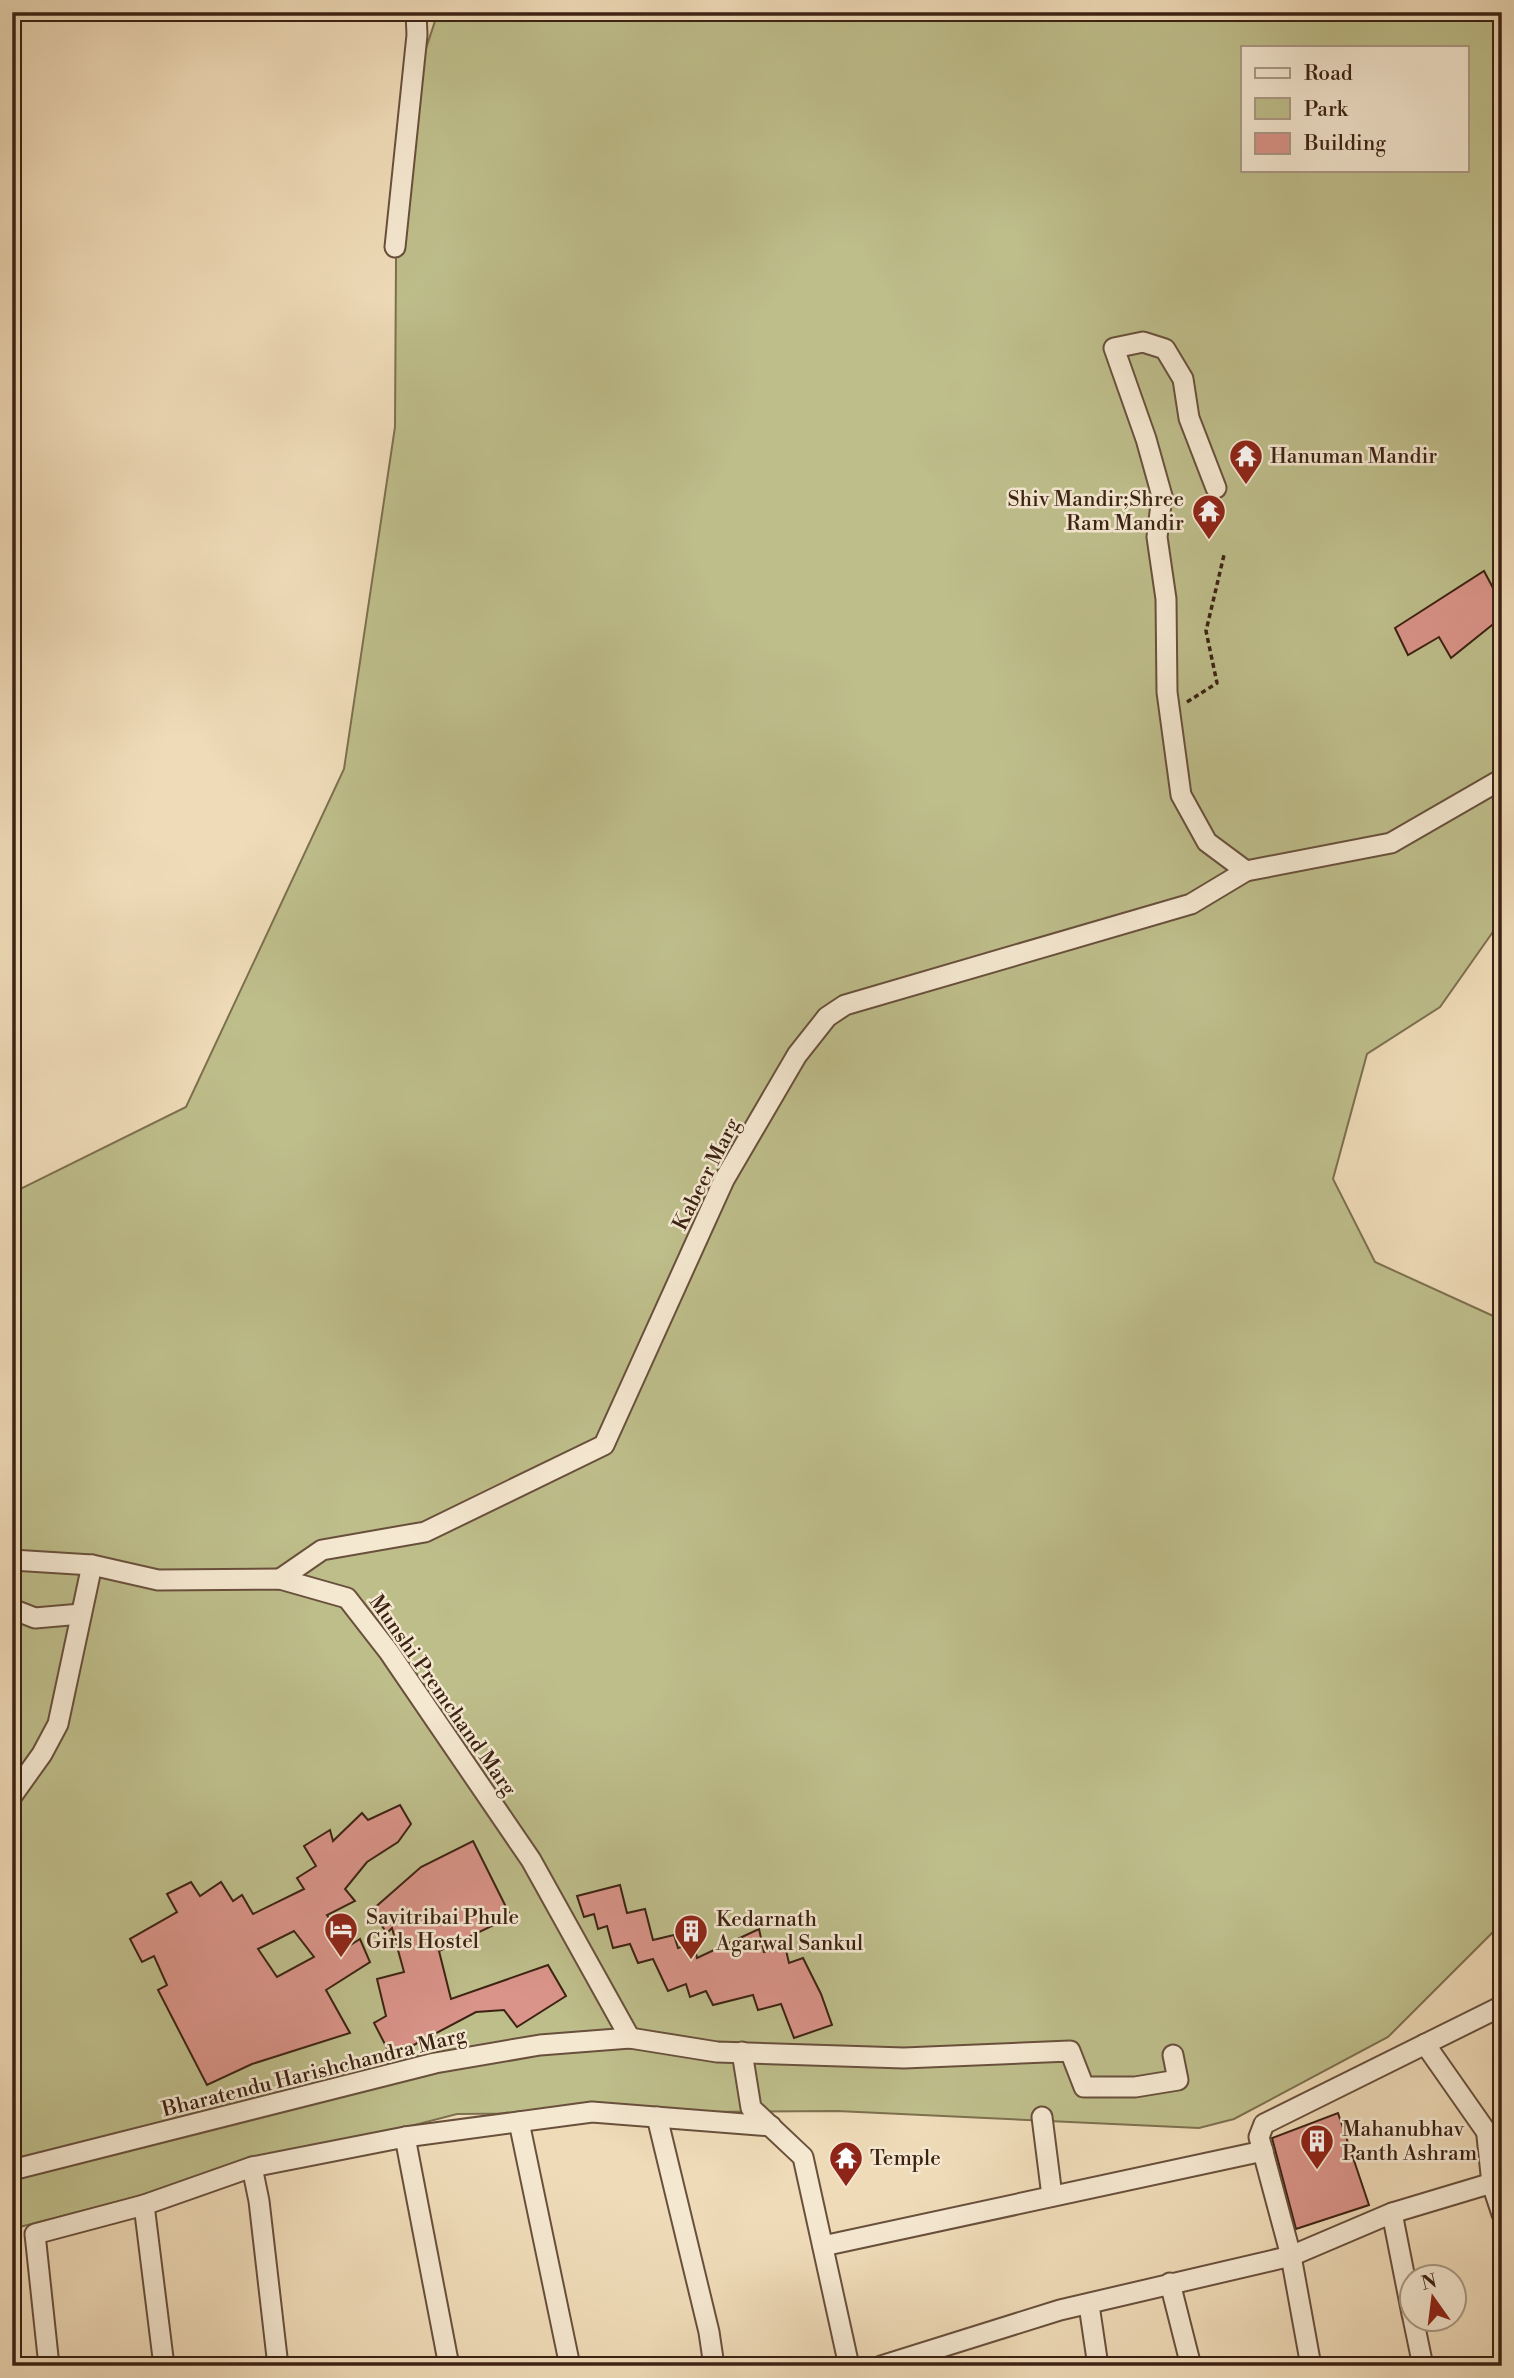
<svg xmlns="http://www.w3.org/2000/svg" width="1514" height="2378" font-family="'Libre Bodoni',serif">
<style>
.green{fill:#bebe8b;stroke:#7d704f;stroke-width:2;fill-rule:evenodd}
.building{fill:#da9489;stroke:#3c2213;stroke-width:2;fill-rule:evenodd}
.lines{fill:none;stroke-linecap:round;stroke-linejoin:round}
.minor-casing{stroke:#69503c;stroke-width:23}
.path{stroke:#3c2213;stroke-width:3.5;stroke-dasharray:5 3.5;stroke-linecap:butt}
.minor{stroke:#f5e8d1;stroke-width:19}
.labels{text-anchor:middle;stroke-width:5;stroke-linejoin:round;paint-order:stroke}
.poi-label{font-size:21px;fill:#3c2213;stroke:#f5e8d1;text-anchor:start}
.street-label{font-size:21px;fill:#3c2213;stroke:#f5e8d1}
</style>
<rect width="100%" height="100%" fill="#efdbb8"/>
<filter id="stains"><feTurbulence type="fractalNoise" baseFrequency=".00286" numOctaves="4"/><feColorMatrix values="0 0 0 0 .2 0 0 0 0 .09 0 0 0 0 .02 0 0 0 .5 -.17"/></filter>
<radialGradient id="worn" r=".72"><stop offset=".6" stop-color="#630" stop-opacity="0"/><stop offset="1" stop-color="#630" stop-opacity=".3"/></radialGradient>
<path class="green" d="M438,12h1064v907l-62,88 -73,47 -34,125 42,83 127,58v603l-114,114 -154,82 -35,9 -362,-17 -380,3 -445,115v-1036l174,-86 158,-338 51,-342 1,-168 11,-153zM1243,47h224v123h-224z"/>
<g class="building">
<path d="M1484,571l18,34v12l-51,41 -12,-21 -31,18 -13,-27z"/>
<path d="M400,1805l11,19 -13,18 -31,20 -22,27 10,12 -28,14 22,31 11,-7 10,23 -44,28 24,43 -98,31 -45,21 -49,-95 9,-5 -13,-29 -12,6 -12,-23 47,-27 -10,-18 24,-12 9,14 21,-14 12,19 9,-6 11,19 51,-25 -7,-11 19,-12 -12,-20 26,-16 3,11 29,-28 6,7zM294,1931l20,26 -37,20 -19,-28z"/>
<path d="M473,1841l38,76 -72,34 12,48 97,-34 18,31 -49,31 -13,-17 -28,2 -66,35 -21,5 -15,-29 12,-7 -9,-37 27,-7 -12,-44 -5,5 -16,-22 50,-44z"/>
<path d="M620,1885l7,28 18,-4 8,31 21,-5 4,13 16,-5 3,15 62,-29 5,23 21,-6 4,17 14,-5 18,36 11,31 -38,13 -13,-34 -23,6 -5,-15 -40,10 -7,-14 -16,6 -4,-13 -18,7 -15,-32 -15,4 -8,-19 -17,4 -6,-22 -9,3 -4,-15 -10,3 -7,-21z"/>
<path d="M1338,2113l31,92 -73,24 -24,-91z"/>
</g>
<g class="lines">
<g class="minor-casing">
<g id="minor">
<path d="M395,247l22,-212 -1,-23"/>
<path d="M1216,488l-27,-70 -6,-39 -18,-30 -22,-7 -29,6 32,91 16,57 -5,41 9,62 1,93 14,103 26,47 39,29 145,-28 111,-64"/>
<path d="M12,1560l80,5 66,15 122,-1 67,19 42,54 142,208 99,178"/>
<path d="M280,1579l42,-29 103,-18 179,-87 120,-265 73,-125 30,-38 18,-12 346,-101 55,-33"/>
<path d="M12,1609l23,9 46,-4"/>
<path d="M12,1796l30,-42 16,-30 34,-159"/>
<path d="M1425,2044l77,110"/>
<path d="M742,2052l9,56 52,49 46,209"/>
<path d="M657,2117l52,215 5,34"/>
<path d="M1042,2117l10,79"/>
<path d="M519,2122l51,244"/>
<path d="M1487,2136l5,48 10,30"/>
<path d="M405,2137l44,229"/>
<path d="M252,2167l7,34 19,165"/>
<path d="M12,2170l423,-107 105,-18 90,-7 87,14 187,6 166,-7 14,36h51l43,-7 -5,-25"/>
<path d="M144,2205l108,-38 153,-30 187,-25 179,14"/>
<path d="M1392,2213l20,101"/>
<path d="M823,2246l440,-95"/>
<path d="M1170,2283l21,83"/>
<path d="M1089,2305l9,61"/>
<path d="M1413,2318l10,48"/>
<path d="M49,2366l-14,-132 109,-29 20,161"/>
<path d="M881,2366l179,-56 231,-54 101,-43 110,-33"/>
<path d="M1311,2366l-20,-110 -32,-119 5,-13 238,-118"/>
</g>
</g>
<path class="path" d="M1187,702l30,-19 -11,-52 18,-76"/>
<use href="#minor" class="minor"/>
</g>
<defs>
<g id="temple-pin" transform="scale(1.75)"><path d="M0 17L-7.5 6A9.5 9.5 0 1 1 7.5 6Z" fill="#8f2418" stroke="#f5e8d1"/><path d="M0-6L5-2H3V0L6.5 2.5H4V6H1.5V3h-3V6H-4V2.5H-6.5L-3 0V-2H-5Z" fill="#fff"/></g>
<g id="hotel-pin" transform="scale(1.75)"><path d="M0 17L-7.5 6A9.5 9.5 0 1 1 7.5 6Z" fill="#8f2418" stroke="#f5e8d1"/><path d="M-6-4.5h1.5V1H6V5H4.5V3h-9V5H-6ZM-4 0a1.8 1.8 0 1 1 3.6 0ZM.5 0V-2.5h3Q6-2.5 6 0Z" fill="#fff"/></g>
<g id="building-pin" transform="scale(1.75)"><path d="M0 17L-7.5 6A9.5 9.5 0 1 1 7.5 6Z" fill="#8f2418" stroke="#f5e8d1"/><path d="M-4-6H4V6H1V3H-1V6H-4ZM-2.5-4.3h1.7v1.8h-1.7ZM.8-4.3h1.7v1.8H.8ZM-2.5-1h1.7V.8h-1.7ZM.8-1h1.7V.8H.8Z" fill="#fff"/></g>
</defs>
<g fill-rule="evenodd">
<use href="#temple-pin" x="1246" y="456"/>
<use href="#temple-pin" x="1209" y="511"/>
<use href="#hotel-pin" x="341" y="1929"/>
<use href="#building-pin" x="691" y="1931"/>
<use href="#building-pin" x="1317" y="2141"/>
<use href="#temple-pin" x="846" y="2158"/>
</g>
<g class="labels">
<g class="poi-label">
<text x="1270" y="463">Hanuman Mandir</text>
<text x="1184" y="506" text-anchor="end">Shiv Mandir;Shree<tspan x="1184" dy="24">Ram Mandir</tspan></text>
<text x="366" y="1924">Savitribai Phule<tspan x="366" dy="24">Girls Hostel</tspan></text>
<text x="716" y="1926">Kedarnath<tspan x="716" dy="24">Agarwal Sankul</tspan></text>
<text x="1342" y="2136">Mahanubhav<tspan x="1342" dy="24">Panth Ashram</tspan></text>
<text x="870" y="2165">Temple</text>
</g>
<g class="street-label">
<text transform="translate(706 1174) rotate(-63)" y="7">Kabeer Marg</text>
<text transform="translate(443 1695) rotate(55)" y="7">Munshi Premchand Marg</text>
<text transform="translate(314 2072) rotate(-14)" y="7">Bharatendu Harishchandra Marg</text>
</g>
</g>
<rect width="1514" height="2378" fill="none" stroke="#efdbb8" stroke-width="42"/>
<rect x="14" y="14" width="1486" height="2350" fill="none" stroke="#3c2213" stroke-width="3.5"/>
<rect x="21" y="21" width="1472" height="2336" fill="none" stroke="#3c2213" stroke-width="2"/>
<rect x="1241" y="46" width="228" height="126" fill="#f5e8d1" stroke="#ab9985" stroke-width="2"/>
<rect x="1255" y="68" width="35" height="10" fill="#f5e8d1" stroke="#ab9985" stroke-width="2"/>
<text x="1304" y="80" font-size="21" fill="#3c2213">Road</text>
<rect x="1255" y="98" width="35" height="21" fill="#bebe8b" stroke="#ab9985" stroke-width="2"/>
<text x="1304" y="116" font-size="21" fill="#3c2213">Park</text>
<rect x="1255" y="133" width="35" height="21" fill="#da9489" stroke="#ab9985" stroke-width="2"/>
<text x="1304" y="150" font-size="21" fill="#3c2213">Building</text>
<g transform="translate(1433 2298) rotate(346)"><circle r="33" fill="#f5e8d1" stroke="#ab9985" stroke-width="2"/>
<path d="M0-5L12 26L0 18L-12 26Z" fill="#8f2418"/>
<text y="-10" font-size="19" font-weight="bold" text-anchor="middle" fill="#3c2213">N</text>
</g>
<rect width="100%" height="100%" filter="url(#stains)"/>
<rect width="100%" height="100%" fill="url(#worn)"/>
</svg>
